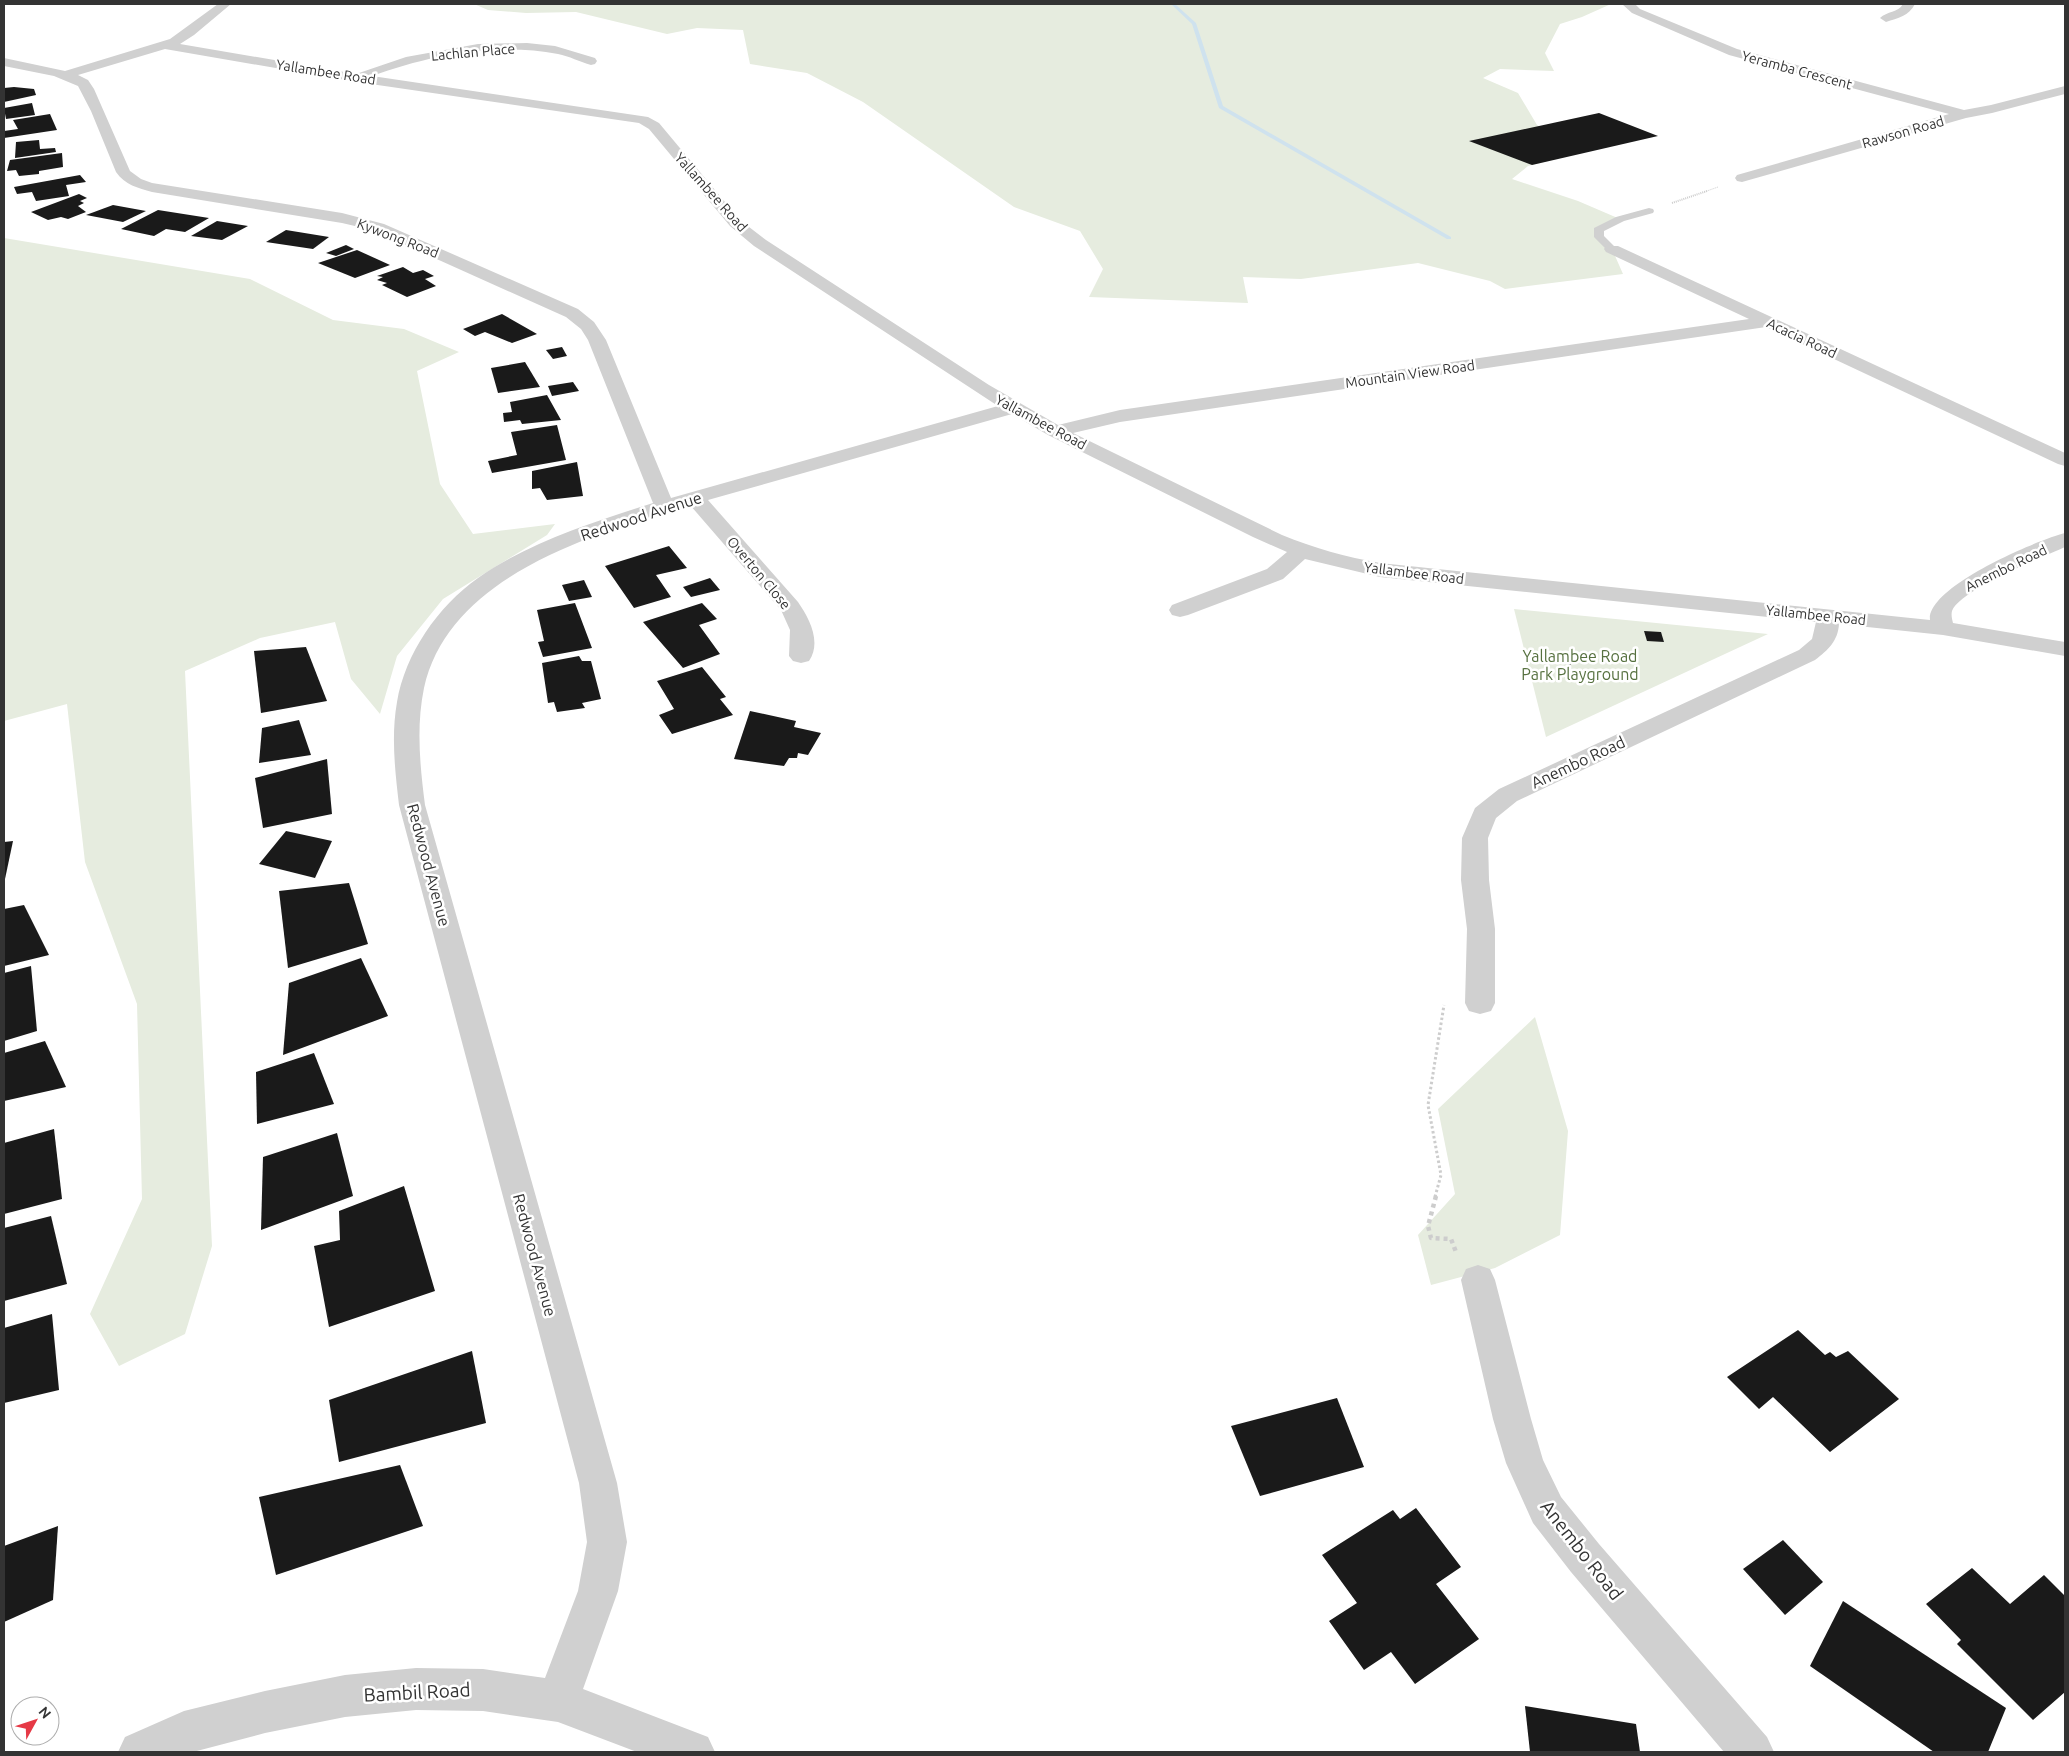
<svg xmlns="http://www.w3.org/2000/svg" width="2069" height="1756" font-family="Ubuntu,sans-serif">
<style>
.green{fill:#e6ecdf}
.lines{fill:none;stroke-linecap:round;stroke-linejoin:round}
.stream{fill:#cfe2ee;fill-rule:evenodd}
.building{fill:#1a1a1a}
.path-far3{stroke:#cdcdcd;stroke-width:1;stroke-dasharray:1 1;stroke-linecap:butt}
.path-far2{stroke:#cdcdcd;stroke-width:2;stroke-dasharray:1 1;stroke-linecap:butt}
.path-far1{stroke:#cdcdcd;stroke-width:3;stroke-dasharray:2.5 2.5;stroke-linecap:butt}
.path{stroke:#cdcdcd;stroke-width:4.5;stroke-dasharray:4 4;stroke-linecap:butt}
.lane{fill:#d0d0d0;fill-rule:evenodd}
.street{fill:#d0d0d0;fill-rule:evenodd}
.labels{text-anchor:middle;stroke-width:5;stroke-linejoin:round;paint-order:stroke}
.far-street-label{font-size:14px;fill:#333;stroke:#fff}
.street-label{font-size:16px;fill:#333;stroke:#fff}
.park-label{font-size:16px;fill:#56703f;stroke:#fff}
.near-street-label{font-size:19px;fill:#333;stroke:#fff}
</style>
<rect width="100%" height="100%" fill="#fff"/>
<g class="green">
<path d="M474,4h1137l-29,13 -22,7 -15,29 9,18 -54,-2 -17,9 35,15 19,32 47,27 -56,14 -16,13 66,22 42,18 -22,11 14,19 11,25 -118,15 -15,-8 -72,-18 -117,16 -58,-2 5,26 -159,-6 14,-28 -23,-38 -66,-24 -151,-105 -56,-29 -57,-9 -7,-34 -46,-2 -30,6 -91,-22 -50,1 -38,-3z"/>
<path d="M4,238l246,41 83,41 71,9 55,23 -42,19 23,113 33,50 82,-10 -8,11 -104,64 -46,57 -17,58 -29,-35 -16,-57 -75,16 -75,33 27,575 -27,88 -66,32 -29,-52 52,-115 -5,-195 -52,-142 -18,-158 -63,17z"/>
<path d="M1514,609l254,25 -222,103z"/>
<path d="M1535,1017l33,114 -8,104 -65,33 -64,17 -13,-50 37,-41 -17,-85z"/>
</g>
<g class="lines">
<path class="stream" d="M1171,4h4l21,19 27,83 228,131v2h-4l-228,-131 -27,-84z"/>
</g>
<g class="building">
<path d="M14,87l20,2 2,6 -32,7v-14z"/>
<path d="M32,103l3,12 -29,4 -2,-11z"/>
<path d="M1599,113l59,23 -126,29 -63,-24z"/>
<path d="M50,114l7,16 -53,8v-7l14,-2 -5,-9z"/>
<path d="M39,140l1,9 15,-1 1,4 -41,6 1,-16z"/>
<path d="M62,153l1,14 -24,4v3l-20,2 -3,-6 -9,1 3,-11z"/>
<path d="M80,175l6,7 -20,3 3,11 -33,5 -4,-9 -15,2 -3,-7z"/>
<path d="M79,194l8,4 -7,3 4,2 -6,3 8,6 -18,7 -7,-2 -13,3 -17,-8z"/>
<path d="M113,205l33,6 -23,11 -37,-7z"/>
<path d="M158,210l51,8 -24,14 -19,-3 -12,7 -33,-7z"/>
<path d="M217,221l31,5 -26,14 -31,-4z"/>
<path d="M286,230l43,7 -16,12 -47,-7z"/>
<path d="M346,245l8,4 -18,7 -10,-3z"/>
<path d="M357,250l33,15 -35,13 -37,-15z"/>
<path d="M403,267l10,6 10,-3 11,6 -9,3 11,7 -29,11 -25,-12 5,-2 -10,-3 6,-3 -6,-1z"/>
<path d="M502,314l35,20 -25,9 -27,-11 -10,4 -12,-7z"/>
<path d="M562,347l5,9 -14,3 -7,-9z"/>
<path d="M525,362l15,25 -42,6 -7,-25z"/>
<path d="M573,382l6,9 -27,5 -4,-10z"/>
<path d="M547,395l14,25 -39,4 -2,-4 -16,2 -1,-9 9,-1 -2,-10z"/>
<path d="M557,425l9,35 -74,13 -4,-12 29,-6 -6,-23z"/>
<path d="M577,462l6,34 -36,4 -7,-12 -8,1v-18z"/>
<path d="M669,546l18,22 -31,7 15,22 -37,11 -29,-42z"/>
<path d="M710,578l10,12 -29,7 -8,-10z"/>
<path d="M584,580l8,17 -23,4 -7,-16z"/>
<path d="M575,603l17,45 -49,9 -5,-15 6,-1 -7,-31z"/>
<path d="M702,603l15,16 -18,6 21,29 -37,14 -40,-46z"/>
<path d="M1644,631l17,1 3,10 -17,-1z"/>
<path d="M306,647l21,54 -66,12 -7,-62z"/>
<path d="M1563,651l15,6 -8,8 -15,-6z"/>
<path d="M579,656l3,5h9l10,38 -19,4 3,5 -28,4 -3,-10 -6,1 -6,-40z"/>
<path d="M702,667l24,30 -6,2 13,16 -61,19 -13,-19 15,-6 -17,-28z"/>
<path d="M750,711l46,10 -2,6 27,6 -13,22 -10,-2 -1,5h-8l-5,8 -50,-7z"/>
<path d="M299,720l12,35 -52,8 3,-35z"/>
<path d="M327,759l5,55 -69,14 -8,-50z"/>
<path d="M286,831l46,10 -17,37 -56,-14z"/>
<path d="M13,841l-8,38h-1v-37z"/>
<path d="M349,883l19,61 -80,24 -9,-77z"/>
<path d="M24,905l25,50 -45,11v-57z"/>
<path d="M361,958l27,58 -105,39 6,-72z"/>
<path d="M31,966l6,65 -33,10v-68z"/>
<path d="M45,1041l21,46 -62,14v-48z"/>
<path d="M314,1053l20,51 -77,20 -1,-52z"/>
<path d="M54,1129l8,70 -58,15v-71z"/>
<path d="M337,1133l16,63 -92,34 2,-73z"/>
<path d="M404,1186l31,105 -106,36 -15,-81 26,-6 -1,-29z"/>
<path d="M51,1216l16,68 -63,17v-73z"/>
<path d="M52,1314l7,76 -55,13v-75z"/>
<path d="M1798,1330l27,25 5,-3 6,5 12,-6 51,48 -69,53 -57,-55 -14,12 -32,-32z"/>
<path d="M472,1351l14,72 -147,39 -10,-62z"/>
<path d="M1337,1398l27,69 -104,29 -29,-70z"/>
<path d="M400,1465l23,61 -147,49 -17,-78z"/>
<path d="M1416,1508l45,59 -25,17 43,55 -64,45 -24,-32 -27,18 -35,-49 28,-18 -35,-48 71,-45 7,9z"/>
<path d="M58,1526l-5,74 -49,22v-76z"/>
<path d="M1783,1540l40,42 -38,33 -42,-46z"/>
<path d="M1972,1568l38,36 34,-29 21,21v96l-32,28 -76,-76 4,-4 -35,-36z"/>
<path d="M1843,1601l163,107 -18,44h-54l-124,-86z"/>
<path d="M1525,1706l111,18 4,28h-110z"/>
</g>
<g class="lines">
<path class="path-far3" d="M1704,192l14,-5"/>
<path class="path-far2" d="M1672,203l35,-12"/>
<path class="path-far1" d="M1435,1197l6,-22 -13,-70 16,-100"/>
<path class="path" d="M1436,1196l-8,30 3,12 20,1 5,13"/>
<path class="lane" d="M1649,208l4,1 1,2 -1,2 -29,8 -20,10v5l13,13 -1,2h-8l-14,-14v-9l22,-11z"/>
<g class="street">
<path d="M218,4h13l-37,31 -14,9 176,30 50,-17 72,-13 49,-1 28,3 40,12 2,3 -2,3 -4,1c-11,-3 -22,-9 -33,-11 -61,-12 -129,1 -186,22l276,41 11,6 81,97 26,20 223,145 69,40 62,-15 629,-91 -143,-67 -2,-3 2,-3h12l447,207v13l-7,-2 -292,-137 -646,95 -47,11 209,102c32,13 64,22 98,28l550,57c-4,-33 107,-80 135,-87v14c-22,10 -105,43 -113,64 -1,4 0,8 1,12l112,19v14l-122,-21 -104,-11c-1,17 -11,26 -24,36l-298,141 -21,17 -8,20 1,42 6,49v74l-4,8 -11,3 -11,-3 -4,-8 2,-74 -6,-49 1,-42 13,-30 24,-19 300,-139 13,-11 4,-17 -436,-45 -75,-18 -22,20 -95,36 -8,2 -8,-2 -3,-5 3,-5 95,-36 20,-17 -34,-15 -205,-102 -36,-21 -304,86 90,102c11,16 24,40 11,59l-8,2 -8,-2 -4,-5 1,-26 -9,-20 -91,-105c-96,29 -241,70 -266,183 -8,39 -4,78 1,117l192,678 10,59 -9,49 -35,98 125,48 7,15h-78l-79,-30 -75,-11 -67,-1 -71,7 -80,16 -72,19h-75l7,-15 59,-26 81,-20 80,-16 71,-7 67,1 62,9 33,-87 9,-49 -8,-59 -180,-678c-4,-34 -8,-69 -2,-103 8,-48 41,-96 81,-124 49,-35 118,-57 175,-75l-65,-163 -7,-11 -15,-12 -194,-87 -30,-7 -190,-31c-14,-4 -27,-7 -36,-20l-25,-61 -13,-25 -24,-10 -50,-10v-8l61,13 105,-32zM165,49l192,33 282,41 10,6 81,97 24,20 244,160 -327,92 -65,-158 -12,-18 -16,-13 -194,-85 -42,-11 -190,-30 -11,-4 -11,-8 -36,-82 -6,-9 -10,-5z"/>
<path d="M1622,4h13l5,5 97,40 227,61 27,-5 74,-19v8l-73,19 -26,5 -224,64 -5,-1 -2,-3 2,-3 212,-61 -220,-59 -97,-42z"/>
<path d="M1903,4h12c-6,12 -17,14 -29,18l-6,-4c7,-7 18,-5 23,-14z"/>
<path d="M1478,1265l12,4 5,11 36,139 12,41 18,37 38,47 168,193 7,15h-50l-153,-180 -38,-49 -27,-60 -13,-44 -32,-139 5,-11z"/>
</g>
</g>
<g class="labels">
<g class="far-street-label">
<text transform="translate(473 52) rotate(-5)" y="5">Lachlan Place</text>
<text transform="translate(1797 70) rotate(15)" y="5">Yeramba Crescent</text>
<text transform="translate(326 72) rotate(9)" y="5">Yallambee Road</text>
<text transform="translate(1903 132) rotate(-16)" y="5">Rawson Road</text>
<text transform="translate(711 192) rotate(48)" y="5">Yallambee Road</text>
<text transform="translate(398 238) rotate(21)" y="5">Kywong Road</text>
<text transform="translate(1802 338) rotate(25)" y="5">Acacia Road</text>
<text transform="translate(1410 374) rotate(-8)" y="5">Mountain View Road</text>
<text transform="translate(1041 422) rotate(28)" y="5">Yallambee Road</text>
<text transform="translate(2006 568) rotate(-26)" y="5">Anembo Road</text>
<text transform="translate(759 573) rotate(50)" y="5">Overton Close</text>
<text transform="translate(1414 573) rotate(7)" y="5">Yallambee Road</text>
<text transform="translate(1816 615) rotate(6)" y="5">Yallambee Road</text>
</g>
<g class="street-label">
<text transform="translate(641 516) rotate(-18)" y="6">Redwood Avenue</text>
<text transform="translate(1578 762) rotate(-25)" y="6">Anembo Road</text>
<text transform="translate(429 865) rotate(75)" y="6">Redwood Avenue</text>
<text transform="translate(535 1255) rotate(75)" y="6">Redwood Avenue</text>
</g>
<g class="park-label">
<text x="1580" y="662">Yallambee Road<tspan x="1580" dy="18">Park Playground</tspan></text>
</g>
<g class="near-street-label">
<text transform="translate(1582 1550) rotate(52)" y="7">Anembo Road</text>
<text transform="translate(417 1692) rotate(-3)" y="7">Bambil Road</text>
</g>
</g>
<rect width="2069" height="1756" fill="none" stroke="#333333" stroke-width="10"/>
<g transform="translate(35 1721) rotate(50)"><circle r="24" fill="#ffffff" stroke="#adadad"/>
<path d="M0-4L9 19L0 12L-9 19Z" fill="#e63946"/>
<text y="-8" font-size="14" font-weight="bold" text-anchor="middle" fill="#333333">N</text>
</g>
</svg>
